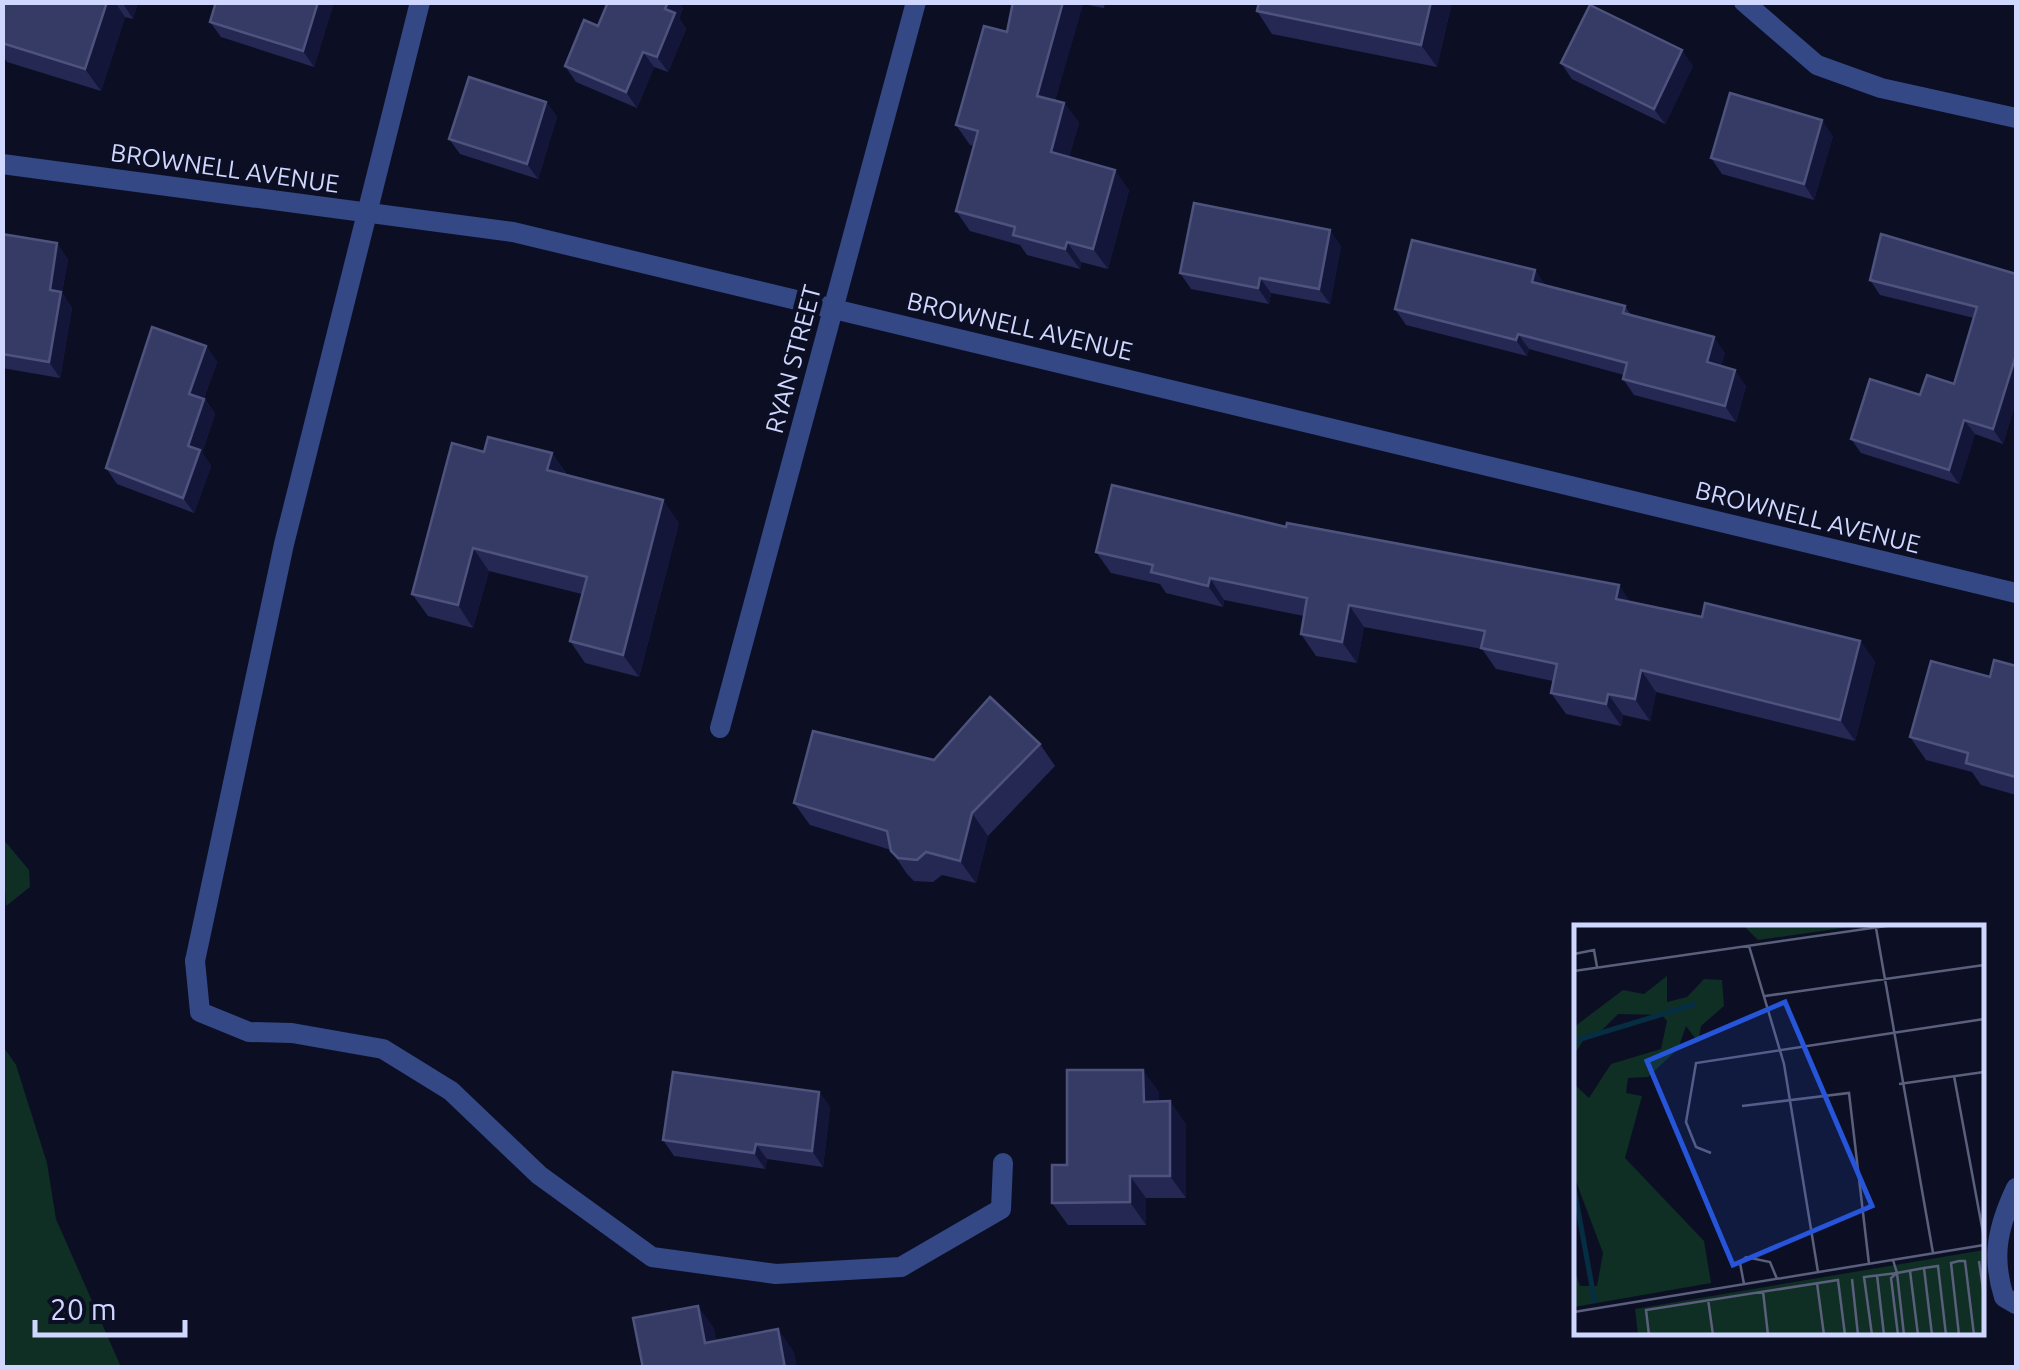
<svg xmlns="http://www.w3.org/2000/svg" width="2019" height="1370" font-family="Ubuntu,sans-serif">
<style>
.green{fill:#0f2e24}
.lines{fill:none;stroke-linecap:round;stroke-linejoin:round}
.lane{stroke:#344886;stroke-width:20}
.street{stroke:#344886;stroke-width:20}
.wall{fill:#242853}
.shaded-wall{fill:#131638}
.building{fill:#363b65;stroke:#4e537e;stroke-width:2.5}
.labels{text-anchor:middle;stroke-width:10;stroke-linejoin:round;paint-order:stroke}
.street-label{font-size:25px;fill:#cfd7ff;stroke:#0c0f24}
.inset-river{fill:none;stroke:#062e43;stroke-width:5}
.inset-road{fill:none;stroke:#5a5f7c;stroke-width:2.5}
.view{fill:#2655da;fill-opacity:0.15;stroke:#2655da;stroke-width:5}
.inset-edge{fill:none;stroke:#cfd7ff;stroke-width:5}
</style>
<rect width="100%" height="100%" fill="#0c0f24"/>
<g class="green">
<path d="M2,838l27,32 1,17 -24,19z"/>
<path d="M2,1045l14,20 31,98 9,56 65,148h-118z"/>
</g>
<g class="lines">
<g class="lane">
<path d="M195,961l5,51 49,20 43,1 91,16 68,42 88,84 113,82 124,17 125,-7 100,-58 2,-46"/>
<path d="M2016,1188c-18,38 -25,68 -12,109l12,7"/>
</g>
<g class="street">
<path d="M1744,2l73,63 64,23 135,30"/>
<path d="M2,164l511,68 1503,361"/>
<path d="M720,728l196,-726"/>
<path d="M195,961l89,-417 136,-542"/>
</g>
</g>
<g class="wall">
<path d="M3,2h135l-5,17 -8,-2 -24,74 -94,-29 -5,-7z"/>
<path d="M334,2l-20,65 -93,-30 -11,-15z"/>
<path d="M1013,2h92l-1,6 -21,-4 -28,96 9,3 15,20 -10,34 60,33 -21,79 -27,-7 -1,7 -53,-14 -7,-10 -50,-14 -14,-20 18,-65 -4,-1 -14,-20 51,-93z"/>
<path d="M1452,2l-15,65 -165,-33 -15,-23z"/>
<path d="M683,8l-4,10 7,11 -18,43 -14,-5 -17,41 -61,-26 -11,-16 33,-40z"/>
<path d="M1561,63l132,3 -28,58 -93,-45z"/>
<path d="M546,102l11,15 -19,62 -78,-25 -11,-15z"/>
<path d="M1833,136l-19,64 -92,-26 -11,-16z"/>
<path d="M2,234l66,25 -6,34 10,15 -12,70 -58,-10z"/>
<path d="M1341,246l-11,58 -59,-11 -2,11 -78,-15 -11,-16z"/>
<path d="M1535,270l10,15 80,21 6,9 94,38 -4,13 25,20 -10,36 -102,-27 -11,-16 1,-4 -95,-26 -2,7 -121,-31 -11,-16z"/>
<path d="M2016,274v127l-13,43 -28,-10 -16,50 -98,-31 -10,-14 69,-44 34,-11 20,-66 -94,-23 -10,-15z"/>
<path d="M206,346l11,16 -13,36 11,16 -13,39 9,13 -17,47 -77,-29 -11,-16z"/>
<path d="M484,452l68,1 15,22 112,48 -40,154 -54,-14 -15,-22 12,-47 -93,-23 -16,57 -45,-12 -16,-22z"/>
<path d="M1286,527l416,90 158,24 15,21 -20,79 -199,-49 -6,29 -27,-6 -2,11 -55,-12 -15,-21 2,-12 -57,-12 -14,-20 -118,-22 -7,36 -41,-7 -15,-22 3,-18 -80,-16 -1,7 -57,-14 -6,-9 -49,-11 -15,-21z"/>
<path d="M2016,666v129l-35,-10 -9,-13 -46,-12 -16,-23 80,-60z"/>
<path d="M1040,744l15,22 -67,70 -12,47 -34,-8 -9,7 -19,-1 -7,-7 -16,-24 -81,-25 -16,-22 140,-43z"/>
<path d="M819,1092l11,15 -7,60 -56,-8 -2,10 -91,-13 -11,-16z"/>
<path d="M1159,1092v9l27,23v74h-40v27h-78l-16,-22 15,-38z"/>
</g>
<g class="shaded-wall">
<path d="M107,2h8l10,15 -24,74 -16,-22z"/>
<path d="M122,2h16l-5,17z"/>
<path d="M318,2h16l-20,65 -11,-16z"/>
<path d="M668,2h11l4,6 -4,10 7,11 -18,43 -11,-15 8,-48z"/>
<path d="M1063,2l20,2 -32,112 -14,-20z"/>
<path d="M1431,2h21l-15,65 -16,-22z"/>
<path d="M1682,50l11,16 -28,58 -11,-15z"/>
<path d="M643,52l11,15 -17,41 -11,-16z"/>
<path d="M546,102l11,15 -19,62 -11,-15z"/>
<path d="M1064,103l15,20 -14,50 -14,-21z"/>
<path d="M1822,120l11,16 -19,64 -10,-16z"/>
<path d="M1115,170l14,20 -21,79 -15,-20z"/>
<path d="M1330,230l11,16 -11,58 -11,-15z"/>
<path d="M1067,242l14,20 -1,7 -15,-20z"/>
<path d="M57,243l11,16 -6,34 10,15 -12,70 -11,-16 1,-72z"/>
<path d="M1535,270l11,16 -14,-4z"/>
<path d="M1260,278l11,15 -2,11 -11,-16z"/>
<path d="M1518,334l11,15 -2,7 -11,-16z"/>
<path d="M1714,337l11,16 -7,25 -11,-16z"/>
<path d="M206,346l11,16 -17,47 -11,-15z"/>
<path d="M2016,355v46l-13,43 -10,-15z"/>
<path d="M1735,370l11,16 -10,36 -11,-16z"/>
<path d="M204,399l11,15 -13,39 9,13 -17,47 -11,-15 5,-52z"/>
<path d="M1964,420l11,14 -16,50 -10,-14z"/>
<path d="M552,453l15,23 -20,-6z"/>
<path d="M663,500l16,23 -40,154 -16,-22z"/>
<path d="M473,548l16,23 -16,57 -15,-23z"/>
<path d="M1210,578l14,22 -1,7 -15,-21z"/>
<path d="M1619,585l15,22 -18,-8z"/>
<path d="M1349,605l15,22 -7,36 -15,-21z"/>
<path d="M1860,641l15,21 -20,79 -15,-21z"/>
<path d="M1641,670l15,22 -6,29 -15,-22z"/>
<path d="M1608,694l15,21 -2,11 -15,-22z"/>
<path d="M972,813l16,23 -12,47 -16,-22z"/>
<path d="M1143,1070l16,22 1,32 -16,-22z"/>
<path d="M819,1092l11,15 -7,60 -11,-16z"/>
<path d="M1170,1101l16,23v74l-16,-22z"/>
<path d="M756,1144l11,15 -2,10 -11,-16z"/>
<path d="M1130,1176l16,22v27l-16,-23z"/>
<path d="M698,1306l16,22 7,38 -16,-23z"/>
<path d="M778,1329l16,23 3,16h-12z"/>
</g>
<g class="building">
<path d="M3,2h104l-22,67 -83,-26z"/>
<path d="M216,2h102l-15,49 -93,-29z"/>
<path d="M608,2h60l-3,7 10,4 -18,44 -14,-5 -17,40 -61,-26 19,-46 14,6z"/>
<path d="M1013,2h50l-26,94 27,7 -13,49 64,18 -22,79 -26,-7 -2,7 -52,-14 2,-8 -59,-16 22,-80 -22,-6 28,-99 23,6z"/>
<path d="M1259,2h172l-10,43 -164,-34z"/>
<path d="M1590,5l92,45 -28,59 -93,-46z"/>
<path d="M469,77l77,25 -19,62 -78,-25z"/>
<path d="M1730,93l92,27 -18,64 -93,-26z"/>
<path d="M1194,203l136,27 -11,59 -59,-11 -2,10 -78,-15z"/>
<path d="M2,234l55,9 -7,47 11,2 -12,70 -47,-8z"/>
<path d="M1881,234l135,40v81l-23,74 -29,-9 -15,50 -98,-31 19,-60 50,16 7,-20 27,9 23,-77 -107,-27z"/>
<path d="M1412,240l123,30 -3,12 93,24 -2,7 91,24 -7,25 28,8 -10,36 -102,-27 4,-16 -109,-29 -2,6 -121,-31z"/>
<path d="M152,327l54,19 -17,48 15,5 -16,47 12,4 -17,48 -77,-30z"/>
<path d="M488,437l64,16 -5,17 116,30 -40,155 -53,-14 17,-64 -114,-29 -15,57 -46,-11 40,-151 32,9z"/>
<path d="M1112,485l174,42 1,-4 332,62 -3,14 86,18 3,-14 155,38 -20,79 -199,-50 -6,29 -27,-5 -2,10 -55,-11 6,-29 -76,-16 4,-17 -136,-26 -7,37 -41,-8 6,-36 -97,-20 -2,8 -57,-14 2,-7 -57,-13z"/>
<path d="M1994,660l22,6v111l-50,-14 2,-10 -58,-16 21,-76 59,16z"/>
<path d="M990,697l50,47 -68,69 -12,48 -34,-9 -9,8 -19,-2 -7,-7 -4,-20 -93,-28 19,-72 121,29z"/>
<path d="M1067,1070h76l1,32 26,-1v75h-40v26l-78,1v-38h15z"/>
<path d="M673,1072l146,20 -7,59 -56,-7 -2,9 -91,-13z"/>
<path d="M698,1306l7,37 73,-14 7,39h-142l-10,-50z"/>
</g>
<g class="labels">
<g class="street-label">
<text transform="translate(225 168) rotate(8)" y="9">BROWNELL AVENUE</text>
<text transform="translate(1020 326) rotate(13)" y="9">BROWNELL AVENUE</text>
<text transform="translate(793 359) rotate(-75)" y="9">RYAN STREET</text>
<text transform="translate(1808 517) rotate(14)" y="9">BROWNELL AVENUE</text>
</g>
</g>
<g transform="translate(1574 925)">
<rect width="410" height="410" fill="#0c0f24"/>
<path d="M169,0h120l-105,15zM93,51v26l20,-5 17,-18 18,1 2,26 -23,20 -3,16 -12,-16 -8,23 -30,28 -20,1 -2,15 16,3 -17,62 79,83 7,42 -137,24v-39l6,18h17l6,-33 -29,-77v-92l15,14 22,-34 50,-15 6,-28 -5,-6 -44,-1 -19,19 -12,1 -13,21v-28l49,-37 21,4zM410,325v85h-346l-3,-26z" fill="#0f2e24"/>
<path class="inset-river" d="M0,116l122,-37M0,263l21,115"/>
<path class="inset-road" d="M302,3l57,325M175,21l35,118 34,208M0,29l20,-4 3,17M0,46l319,-46M191,71l219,-31M380,151l30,162M325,159l85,-12M168,181l107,-13 20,171M137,228l-15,-6 -10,-25 10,-59 288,-44M319,335l4,13 27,-5 8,67M405,336l5,35M350,343l14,-2 8,69M336,346l8,64M323,348l-6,5 7,57M323,348l7,62M303,350l7,60M278,354l6,56M243,358l7,52M170,359l-4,-21 6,-6 24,5 7,17M189,366l5,44M134,374l5,36M0,387l410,-67M75,410l-3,-25 192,-30 7,55M298,410l-8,-58 33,-4M385,410l-8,-72 8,-2h6l9,74"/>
<path class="view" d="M211,77l87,204 -139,59 -86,-204z"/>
<rect width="410" height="410" class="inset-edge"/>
</g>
<rect width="2019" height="1370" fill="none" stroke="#cfd7ff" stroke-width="10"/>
<path d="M35 1320v15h150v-15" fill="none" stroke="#cfd7ff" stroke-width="5"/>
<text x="50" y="1320" font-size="30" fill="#cfd7ff" stroke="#0c0f24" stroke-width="8" paint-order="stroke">20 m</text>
</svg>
